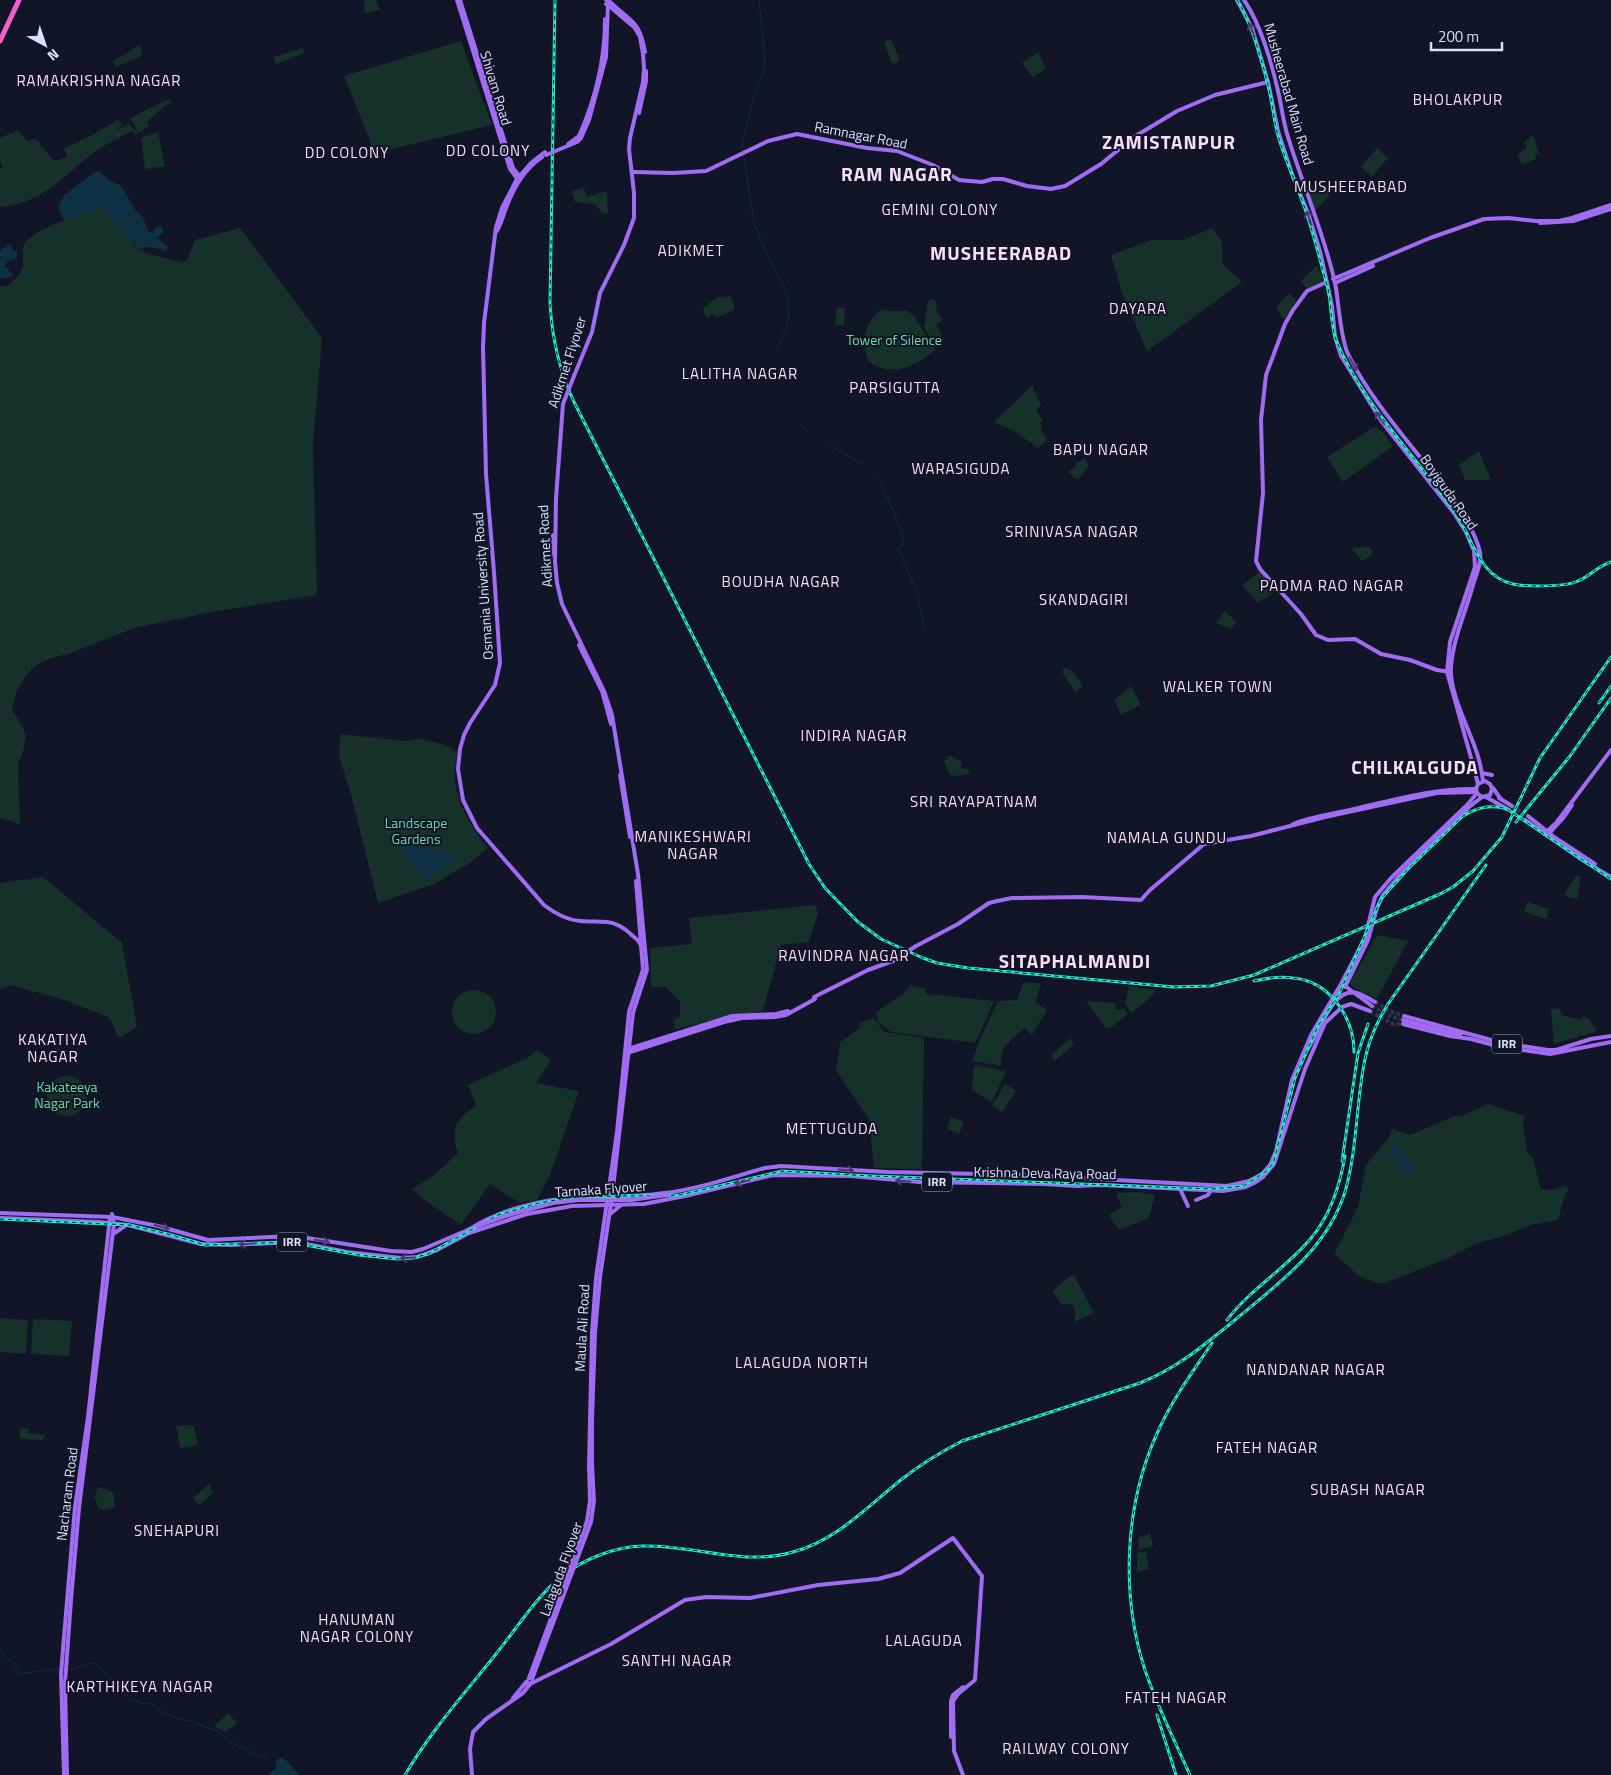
<svg xmlns="http://www.w3.org/2000/svg" width="1611" height="1775" font-family="'Titillium Web',sans-serif">
<style>
.green{fill:#163129}
.water{fill:#0f2f43}
.lines{fill:none;stroke-linecap:round;stroke-linejoin:round}
.stream{stroke:#0f2f43;stroke-width:1}
.major-tunnel{stroke:#303347;stroke-width:4;stroke-dasharray:4 2;stroke-linecap:butt}
.major{stroke:#9f6cf2;stroke-width:4}
.highway{stroke:#f161ca;stroke-width:5}
.rail-casing{stroke:#18ebcc;stroke-width:3}
.rail{stroke:#121427;stroke-width:1;stroke-dasharray:4;stroke-linecap:butt}
.major-bridge{stroke:#9f6cf2;stroke-width:4}
.oneway{stroke:#4a3778}
.labels{text-anchor:middle;stroke-width:4;stroke-linejoin:round;paint-order:stroke}
.shield{fill:#121427;stroke:#9fa3bc;stroke-width:1}
.shield-label{font-size:12px;font-weight:bold;fill:#dbe0fc}
.street-label{font-size:14px;fill:#dbe0fc;stroke:#121427}
.park-label{font-size:14px;fill:#6cd7a2;stroke:#121427}
.neighbourhood-label{font-size:15px;letter-spacing:1px;fill:#fcddf8;stroke:#121427}
.district-label{font-size:19px;font-weight:bold;letter-spacing:1px;fill:#fcddf8;stroke:#121427}
</style>
<rect width="100%" height="100%" fill="#121427"/>
<g class="green">
<path d="M364,0h12l4,10 -15,3z"/>
<path d="M891,39l8,20 -3,5 -5,-2 -7,-20z"/>
<path d="M461,41l31,84 -117,28 -31,-77z"/>
<path d="M140,45l2,11 -26,11 -3,-6z"/>
<path d="M302,48l2,4 -2,2 -26,10 -2,-7z"/>
<path d="M1038,52l8,16 -13,9 -11,-14z"/>
<path d="M169,99l2,3 -8,5v1l-26,22 -7,-12z"/>
<path d="M118,120l5,5 -8,6 14,-7 7,7 11,-9 2,4 -14,9 -2,-4c-12,6 -24,11 -34,18 -35,24 -53,54 -99,58v-38l2,-1 -2,-9v-21l18,-8 9,11 9,-2 18,22 13,-4 -3,-9 22,-10z"/>
<path d="M158,132l7,34 -20,3 -4,-31z"/>
<path d="M1532,135l4,5 -1,3 4,10 -4,2 1,4 -14,5 -5,-10 10,-6 -3,-5z"/>
<path d="M1377,148l11,10 -16,19 -11,-10z"/>
<path d="M1319,181l13,12 -16,17h-3l-6,-14 7,-3 -3,-6z"/>
<path d="M584,188l3,9 20,-6 1,22 -5,1 -8,-10 -20,-2 -3,-11z"/>
<path d="M102,208l33,37 10,8 35,9 7,-1 8,-21 45,-12 82,110 -9,106 4,151 -105,17 -78,16 -63,25 -23,6 -13,7 -7,7 -12,19 -4,18 11,18 3,9 -3,14 -5,13 2,60 -20,-6v-533l6,2c11,-8 18,-15 17,-29 0,-4 -1,-8 0,-11 6,-19 61,-33 79,-39z"/>
<path d="M1213,228l9,14v22l20,18 -95,69 -25,-58 -11,-38 41,-15h31z"/>
<path d="M1317,265l7,17 -17,7 -6,-8z"/>
<path d="M1289,293l7,7 -12,20 -8,-13z"/>
<path d="M730,295l5,14 -18,9 -4,-4 -5,4 -3,-2 -2,-8 15,-11 6,1z"/>
<path d="M934,299l3,6 -1,5 7,10 -7,4 8,17 -10,1 -10,-14 4,-27z"/>
<path d="M837,307l8,1 -1,18 -9,-1z"/>
<path d="M880,310l28,1 5,4 22,35c-14,12 -32,23 -51,19 -5,-1 -11,-5 -15,-7 -8,-21 -5,-37 11,-52z"/>
<path d="M1032,385l9,20 -5,6 7,9 -3,3 2,5 -1,1 6,11 -9,8 -24,-17 -20,-9z"/>
<path d="M1374,427l7,3 12,16 -50,36 -16,-25z"/>
<path d="M1479,451l12,29h-26l-6,-15z"/>
<path d="M1084,458l5,8 -11,14 -10,-8 8,-6v-3z"/>
<path d="M1371,547l1,8 -10,6 -11,-13z"/>
<path d="M1260,572l16,19 -18,12 -16,-18z"/>
<path d="M1225,611l11,11 -4,7 -16,-6z"/>
<path d="M1065,667l7,4 11,15 -8,6 -13,-20z"/>
<path d="M1131,686l10,19 -20,10 -7,-15z"/>
<path d="M340,734l66,7 12,-2 21,4 12,5 6,5c-1,9 -3,19 -2,28 3,24 18,48 33,67l-20,16 -34,20 -56,19 -27,-108 -12,-39z"/>
<path d="M950,755l12,7 -1,6 9,2 -2,4 -13,2 -5,-1 -6,-13z"/>
<path d="M1577,875l4,2 -4,22 -10,-2 -2,-4z"/>
<path d="M43,877l79,66 15,84 -18,11 -10,-21 -48,-18 -50,-14 -11,4v-106z"/>
<path d="M1527,902l22,7 -3,10 -22,-7z"/>
<path d="M815,905l3,8 -9,29 -28,3 -18,66 -44,7 -44,12 -1,-11 6,-2v-15l-14,-15h-15l-1,-39 42,-4 -3,-26z"/>
<path d="M1377,935l31,6 -31,58 -23,-11 -4,-5z"/>
<path d="M1032,982l9,2 -6,18 12,8 -15,25 -8,-7c-12,13 -27,18 -22,38l-30,-5 8,-22 18,-38 19,-1 6,-17z"/>
<path d="M910,985l16,4v5l68,7 -19,42 -84,-11 -13,-10 -2,-10 27,-18z"/>
<path d="M1129,986l27,4 -6,8 -19,15 -6,-9z"/>
<circle cx="474" cy="1012" r="22"/>
<path d="M1086,1001l30,2 -1,6h9l4,5 -18,14h-4z"/>
<path d="M1551,1008l9,1 2,6 18,5 3,-4 6,3 8,12 -43,13z"/>
<path d="M874,1018l10,14 40,6 -2,131 -48,-1 -5,-49 -33,-48 4,-29 20,-14 -1,-5z"/>
<path d="M1070,1038l4,6 -19,17 -4,-5z"/>
<path d="M537,1050l14,10 -15,23 43,8 -29,84 -13,25 -17,3 -30,-19 -29,41 -35,-24 -14,-12 21,-13 25,-23c-8,-25 -3,-32 18,-48l-8,-20 59,-27z"/>
<path d="M974,1065l32,6 -14,31 -20,-12z"/>
<circle cx="67" cy="1096" r="20"/>
<path d="M1005,1084l11,7 -14,21 -10,-6z"/>
<path d="M1488,1104l37,12 -2,7 4,29 6,6 8,32 15,-1 10,-4 3,6 -4,3 -7,26 -27,5 -33,13 -21,5 -29,15 -63,25h-9l-17,-7 -25,-22 24,-47 8,-42 23,-28 3,-8 18,6 45,-19h7z"/>
<path d="M951,1117l13,5 -5,12 -12,-5z"/>
<path d="M1137,1192l18,3 -6,23 -30,12 -10,-15 13,-8 -6,-14z"/>
<path d="M1074,1275l20,38 -20,9 2,-10 -4,-8 -10,1 -10,-14 18,-15z"/>
<path d="M0,1318l28,2 -2,34 -26,-2z"/>
<path d="M33,1319l39,2 -3,35 -38,-2z"/>
<path d="M176,1425l18,1 4,19 -18,3z"/>
<path d="M20,1428l9,1v4l16,2 -2,5 -23,-1z"/>
<path d="M211,1482l-1,8 4,2 -15,13 -6,-7z"/>
<path d="M98,1487l15,5 2,15 -8,3 -10,-2 2,-1 -5,-9z"/>
<path d="M1150,1534l3,12 -15,4 1,-13z"/>
<path d="M1146,1551l3,18 -12,3v-19z"/>
<path d="M228,1713l9,10 -12,9 -11,-6z"/>
</g>
<g class="water">
<path d="M99,171l12,11 10,3 15,26 7,6 6,16 4,-1 4,-6h4l2,3v4l-6,4 10,9v4l-2,2c-7,-4 -14,-7 -23,-3l-7,-4 -33,-37 -38,12 -6,-12 5,-12 32,-24z"/>
<path d="M7,244l4,1 2,6h4v7l-10,4 -2,6 4,1v4h4l-1,4 -12,2v-27l3,-5 3,1z"/>
<path d="M407,844l13,1 17,6 15,1 4,4 -6,8 -12,6 -10,10 -4,-1c-7,-4 -23,-25 -23,-33z"/>
<path d="M1396,1143l19,23 -9,7 -17,-19 -2,1 -2,-3z"/>
<path d="M281,1757l3,1 16,17h-33l9,-6v-8z"/>
</g>
<g class="lines">
<g class="stream">
<path d="M759,0l6,57 -1,13 -11,29 -11,47 12,77 16,38 15,27 3,14 1,14 -3,14 -9,19"/>
<path d="M801,425l8,8"/>
<path d="M829,444l32,20"/>
<path d="M870,471l11,12 9,21"/>
<path d="M891,505l12,32 -1,4 2,3 -6,4 19,44"/>
<path d="M918,597l7,33"/>
<path d="M0,1648l1,4 13,12 5,10 37,-5 14,1 19,-7 8,1 24,28 8,6 12,5 11,1 13,9 14,6 12,2 23,9 21,14 27,14h5"/>
</g>
<g class="major-tunnel">
<path d="M1512,806l16,10"/>
<path d="M1509,810l16,10"/>
<path d="M1375,1002l15,9 14,5"/>
<path d="M1372,1006l15,9 16,5"/>
<path d="M1370,1011l23,13h10"/>
</g>
<g class="major">
<path d="M457,0l53,169 9,12"/>
<path d="M460,0l53,168 8,10"/>
<path d="M606,0h2c22,22 31,18 37,52"/>
<path d="M1237,0l15,28 16,54 10,49 15,46 15,36 12,38 12,55 3,31 6,19 41,66 72,91 12,19 8,19 1,16 -25,75 -3,30 28,100 3,12 -2,5 1,4 5,4 8,-2 2,-6 -2,-5 -5,-3 -7,3"/>
<path d="M1244,0c16,23 28,63 34,91 4,16 5,31 10,46 15,49 36,96 47,146 4,20 5,54 13,71 23,47 62,89 94,131 14,20 32,42 38,67 2,11 -4,22 -7,33 -7,26 -20,54 -22,82 -2,28 21,66 28,93 2,7 3,14 4,21"/>
<path d="M639,113l7,-32v-10"/>
<path d="M579,136c16,-36 26,-77 26,-117"/>
<path d="M581,138l8,-18 17,-63 2,-53"/>
<path d="M545,152l-14,11 -14,16 -15,29 -6,19 -12,96 -1,24 3,127 8,98 6,91 -5,22 -25,38 -6,12 -4,14 -2,20 5,31 14,28 67,77c9,7 23,15 36,16 25,2 34,-4 54,16 4,3 5,4 7,9"/>
<path d="M632,172l41,1 33,-2 62,-30 29,-7 70,14 30,3 36,14 26,15 23,2 11,-3h10l24,7 24,3 14,-3 36,-22 33,-27 43,-26 38,-16 53,-13"/>
<path d="M1540,223l33,-2 38,-12"/>
<path d="M497,231c4,-7 6,-15 9,-23 7,-19 18,-39 36,-51"/>
<path d="M1333,279l97,-41 54,-19 24,-1 28,3h23l13,-3 39,-13"/>
<path d="M1327,282l-20,9 -14,19 -8,14 -19,51 -5,45 2,73 -7,68 4,8 41,45 15,21 12,5 27,-1 26,15 29,6 27,10 13,2"/>
<path d="M1335,283l38,-17"/>
<path d="M574,376l18,-44 8,-39 24,-48 10,-27v-25l-5,-44 1,-11 13,-56 1,-14 -1,-14 -3,-17 -5,-9 -27,-23 -2,-1"/>
<path d="M563,404l-7,94 -1,64 2,21 5,21 42,87 8,24 26,159 9,96 -14,43 -21,184 -12,80 -5,56 -3,87v45"/>
<path d="M553,555v-20"/>
<path d="M579,645l23,46 9,33"/>
<path d="M1482,773l10,2"/>
<path d="M620,775l10,62"/>
<path d="M1493,788l7,10"/>
<path d="M1486,797l23,13"/>
<path d="M1499,798l13,8"/>
<path d="M1528,816l26,21 41,27"/>
<path d="M1525,820l59,41 27,16"/>
<path d="M1293,824c19,-8 41,-10 61,-15 41,-9 80,-21 122,-20"/>
<path d="M1544,834l12,-11 55,-73"/>
<path d="M1547,836l17,-19 8,-12"/>
<path d="M997,901l15,-3 70,-1 59,3 9,-10 54,-46 47,-8 74,-19 88,-19 24,-5 39,-1"/>
<path d="M1345,986l27,20"/>
<path d="M1345,987l23,-47 9,-32 6,-13 16,-19 69,-68 14,-11"/>
<path d="M1342,1007l9,-3 19,7"/>
<path d="M1404,1016l98,27 46,7h8l35,-11 20,-3"/>
<path d="M1403,1020l48,13 10,1"/>
<path d="M1403,1024l47,12 21,3 30,8 49,7 61,-12"/>
<path d="M628,1049l104,-33 44,-2 12,-3"/>
<path d="M627,1053l97,-31 18,-4 33,-1 11,-2 29,-16"/>
<path d="M1304,1054c15,-16 26,-68 53,-61 6,2 13,6 18,9"/>
<path d="M1180,1189l8,17"/>
<path d="M1196,1200l12,-5 3,-5"/>
<path d="M0,1213l112,4 46,9 50,14 86,-4 97,15 21,1 11,-3 47,-20"/>
<path d="M609,1215l12,-10"/>
<path d="M0,1218l99,4 29,3 73,19 30,1 65,-3 51,10 54,6 16,-1 20,-7 32,-17 58,-19 45,-8 72,-2 41,-8 88,-21 77,1 70,6 125,2 31,2 26,-1 121,6 23,-4 8,-4 9,-6 11,-13 31,-95 20,-46 15,-14"/>
<path d="M468,1230c32,-20 72,-31 109,-32 30,-2 58,-1 88,-5 34,-4 67,-16 100,-25l16,-2 107,6 137,3 202,11 22,-5 13,-7 8,-9 6,-14 16,-71 19,-45 30,-51 24,-46 10,-41 16,-19 76,-73 10,-12"/>
<path d="M113,1234l12,-8"/>
<path d="M589,1465l3,-132 4,-55 21,-146 12,-120 14,-42 -7,-89"/>
<path d="M526,1683l4,1 81,-40 74,-44 21,-3 44,1 68,-13 60,-6 22,-6 53,-35 29,38 -7,104 -17,14 -5,7 1,50 9,24"/>
<path d="M513,1698l14,-17"/>
<path d="M951,1737v-36l2,-6 10,-8"/>
<path d="M64,1775l-3,-101 2,-25 12,-142 13,-90 22,-200"/>
<path d="M67,1775l-2,-92 6,-83 8,-92 35,-284 -2,-10"/>
<path d="M472,1775l-2,-26 3,-17 13,-13 37,-26 8,-10"/>
</g>
<path class="highway" d="M0,41l19,-41"/>
<g class="rail-casing">
<g id="rail">
<path d="M555,0l-5,303c2,36 9,67 24,99l235,462 16,24 33,34 23,17 42,19 14,5 31,5 206,19 37,-1 43,-11 186,-81 13,-7 20,-16 29,-34 38,-79 71,-101"/>
<path d="M1237,0c15,22 28,71 34,98 2,13 4,28 8,41 8,26 20,50 28,76 8,24 14,49 21,74 4,17 2,37 9,53 26,62 79,115 118,170 17,25 24,65 58,72 13,3 53,3 65,-3 12,-5 20,-15 33,-19"/>
<path d="M1599,703l12,-17"/>
<path d="M1516,822l54,-66 41,-58"/>
<path d="M1254,981c13,-3 26,-5 39,-3 37,3 61,40 61,74"/>
<path d="M1342,1161l16,-108 10,-29"/>
<path d="M0,1219l129,6 39,9 37,11 84,-3 70,13 38,4 16,-1 15,-4 70,-39 37,-11 37,-7 108,-2 102,-24 90,5 340,13 32,-3 24,-16 6,-9 21,-83 23,-52 22,-34 41,-93 27,-30 55,-53c14,-9 28,-12 44,-7l104,70"/>
<path d="M1227,1320c24,-32 60,-52 85,-83 19,-23 28,-52 33,-81"/>
<path d="M1157,1715l19,60"/>
<path d="M405,1775c25,-43 60,-82 91,-121 21,-26 40,-57 66,-78 22,-17 52,-29 80,-30 51,-2 100,21 151,6 44,-12 74,-45 109,-73 19,-15 39,-27 60,-38l178,-58c38,-15 64,-38 95,-63 44,-37 92,-71 110,-128 12,-41 11,-86 19,-128 4,-22 12,-41 24,-60l98,-139"/>
<path d="M1190,1775c-16,-36 -34,-71 -46,-108 -24,-77 -19,-167 16,-240 14,-30 34,-57 52,-84"/>
</g>
</g>
<use href="#rail" class="rail"/>
<g class="major-bridge">
<path d="M568,144l11,-8"/>
<path d="M546,155l31,-13 4,-4"/>
<path d="M563,404l11,-28"/>
<path d="M814,997l54,-27 25,-9 23,-15 42,-22 31,-21 8,-2"/>
<path d="M477,1226l35,-12 41,-11 26,-3h52l36,-5"/>
<path d="M529,1678l58,-157 3,-20 -1,-36"/>
<path d="M532,1679l59,-157 3,-21 -2,-36"/>
</g>
</g>
<defs><path id="oneway-shaft" d="M-6 0H5M1.5-3L5.5 0L1.5 3" fill="none" stroke-width="1.6" stroke-linecap="round" stroke-linejoin="round" transform="scale(1.25)"/></defs>
<g class="oneway">
<use href="#oneway-shaft" transform="translate(1252 30) rotate(-110)"/>
<use href="#oneway-shaft" transform="translate(1309 218) rotate(-109)"/>
<use href="#oneway-shaft" transform="translate(1353 364) rotate(62)"/>
<use href="#oneway-shaft" transform="translate(1380 418) rotate(-124)"/>
<use href="#oneway-shaft" transform="translate(846 1170) rotate(3)"/>
<use href="#oneway-shaft" transform="translate(903 1181) rotate(-175)"/>
<use href="#oneway-shaft" transform="translate(742 1182) rotate(166)"/>
<use href="#oneway-shaft" transform="translate(162 1227) rotate(16)"/>
<use href="#oneway-shaft" transform="translate(322 1241) rotate(10)"/>
<use href="#oneway-shaft" transform="translate(247 1244) rotate(177)"/>
<use href="#oneway-shaft" transform="translate(408 1258) rotate(177)"/>
</g>
<g class="labels">
<g class="shield">
<rect x="1492" y="1034.5" width="30" height="19" rx="4"/>
<rect x="922" y="1172.5" width="30" height="19" rx="4"/>
<rect x="277" y="1232.5" width="30" height="19" rx="4"/>
</g>
<g class="shield-label">
<text x="1507" y="1048">IRR</text>
<text x="937" y="1186">IRR</text>
<text x="292" y="1246">IRR</text>
</g>
<g class="street-label">
<text transform="translate(496 88) rotate(73)" y="5">Shivam Road</text>
<text transform="translate(1289 94) rotate(74)" y="5">Musheerabad Main Road</text>
<text transform="translate(861 135) rotate(11)" y="5">Ramnagar Road</text>
<text transform="translate(567 362) rotate(-72)" y="5">Adikmet Flyover</text>
<text transform="translate(1449 492) rotate(55)" y="5">Boyiguda Road</text>
<text transform="translate(545 546) rotate(-93)" y="5">Adikmet Road</text>
<text transform="translate(483 586) rotate(-94)" y="5">Osmania University Road</text>
<text transform="translate(1045 1173) rotate(1)" y="5">Krishna Deva Raya Road</text>
<text transform="translate(601 1189) rotate(-4)" y="5">Tarnaka Flyover</text>
<text transform="translate(582 1328) rotate(-87)" y="5">Maula Ali Road</text>
<text transform="translate(67 1494) rotate(-83)" y="5">Nacharam Road</text>
<text transform="translate(561 1569) rotate(-70)" y="5">Lalaguda Flyover</text>
</g>
<g class="park-label">
<text x="894" y="345">Tower of Silence</text>
<text x="416" y="828">Landscape<tspan x="416" dy="16">Gardens</tspan></text>
<text x="67" y="1092">Kakateeya<tspan x="67" dy="16">Nagar Park</tspan></text>
</g>
<g class="neighbourhood-label">
<text x="99" y="86">RAMAKRISHNA NAGAR</text>
<text x="1458" y="105">BHOLAKPUR</text>
<text x="488" y="156">DD COLONY</text>
<text x="347" y="158">DD COLONY</text>
<text x="1351" y="192">MUSHEERABAD</text>
<text x="940" y="215">GEMINI COLONY</text>
<text x="691" y="256">ADIKMET</text>
<text x="1138" y="314">DAYARA</text>
<text x="740" y="379">LALITHA NAGAR</text>
<text x="895" y="393">PARSIGUTTA</text>
<text x="1101" y="455">BAPU NAGAR</text>
<text x="961" y="474">WARASIGUDA</text>
<text x="1072" y="537">SRINIVASA NAGAR</text>
<text x="781" y="587">BOUDHA NAGAR</text>
<text x="1332" y="591">PADMA RAO NAGAR</text>
<text x="1084" y="605">SKANDAGIRI</text>
<text x="1218" y="692">WALKER TOWN</text>
<text x="854" y="741">INDIRA NAGAR</text>
<text x="974" y="807">SRI RAYAPATNAM</text>
<text x="693" y="842">MANIKESHWARI<tspan x="693" dy="17">NAGAR</tspan></text>
<text x="1167" y="843">NAMALA GUNDU</text>
<text x="844" y="961">RAVINDRA NAGAR</text>
<text x="53" y="1045">KAKATIYA<tspan x="53" dy="17">NAGAR</tspan></text>
<text x="832" y="1134">METTUGUDA</text>
<text x="802" y="1368">LALAGUDA NORTH</text>
<text x="1316" y="1375">NANDANAR NAGAR</text>
<text x="1267" y="1453">FATEH NAGAR</text>
<text x="1368" y="1495">SUBASH NAGAR</text>
<text x="177" y="1536">SNEHAPURI</text>
<text x="357" y="1625">HANUMAN<tspan x="357" dy="17">NAGAR COLONY</tspan></text>
<text x="924" y="1646">LALAGUDA</text>
<text x="677" y="1666">SANTHI NAGAR</text>
<text x="140" y="1692">KARTHIKEYA NAGAR</text>
<text x="1176" y="1703">FATEH NAGAR</text>
<text x="1066" y="1754">RAILWAY COLONY</text>
</g>
<g class="district-label">
<text x="1169" y="149">ZAMISTANPUR</text>
<text x="897" y="181">RAM NAGAR</text>
<text x="1001" y="260">MUSHEERABAD</text>
<text x="1415" y="774">CHILKALGUDA</text>
<text x="1075" y="968">SITAPHALMANDI</text>
</g>
</g>
<g transform="translate(45 45) rotate(140)" stroke="#121427" stroke-width="4" paint-order="stroke">
<path d="M0-4L9 19L0 12L-9 19Z" fill="#dbe0fc"/>
<text y="-8" font-size="14" font-weight="bold" text-anchor="middle" fill="#dbe0fc">N</text>
</g>
<path d="M1431 42v8h71v-8" fill="none" stroke="#dbe0fc" stroke-width="2.5"/>
<text x="1438" y="42" font-size="15" fill="#dbe0fc" stroke="#121427" stroke-width="4" paint-order="stroke">200 m</text>
</svg>
